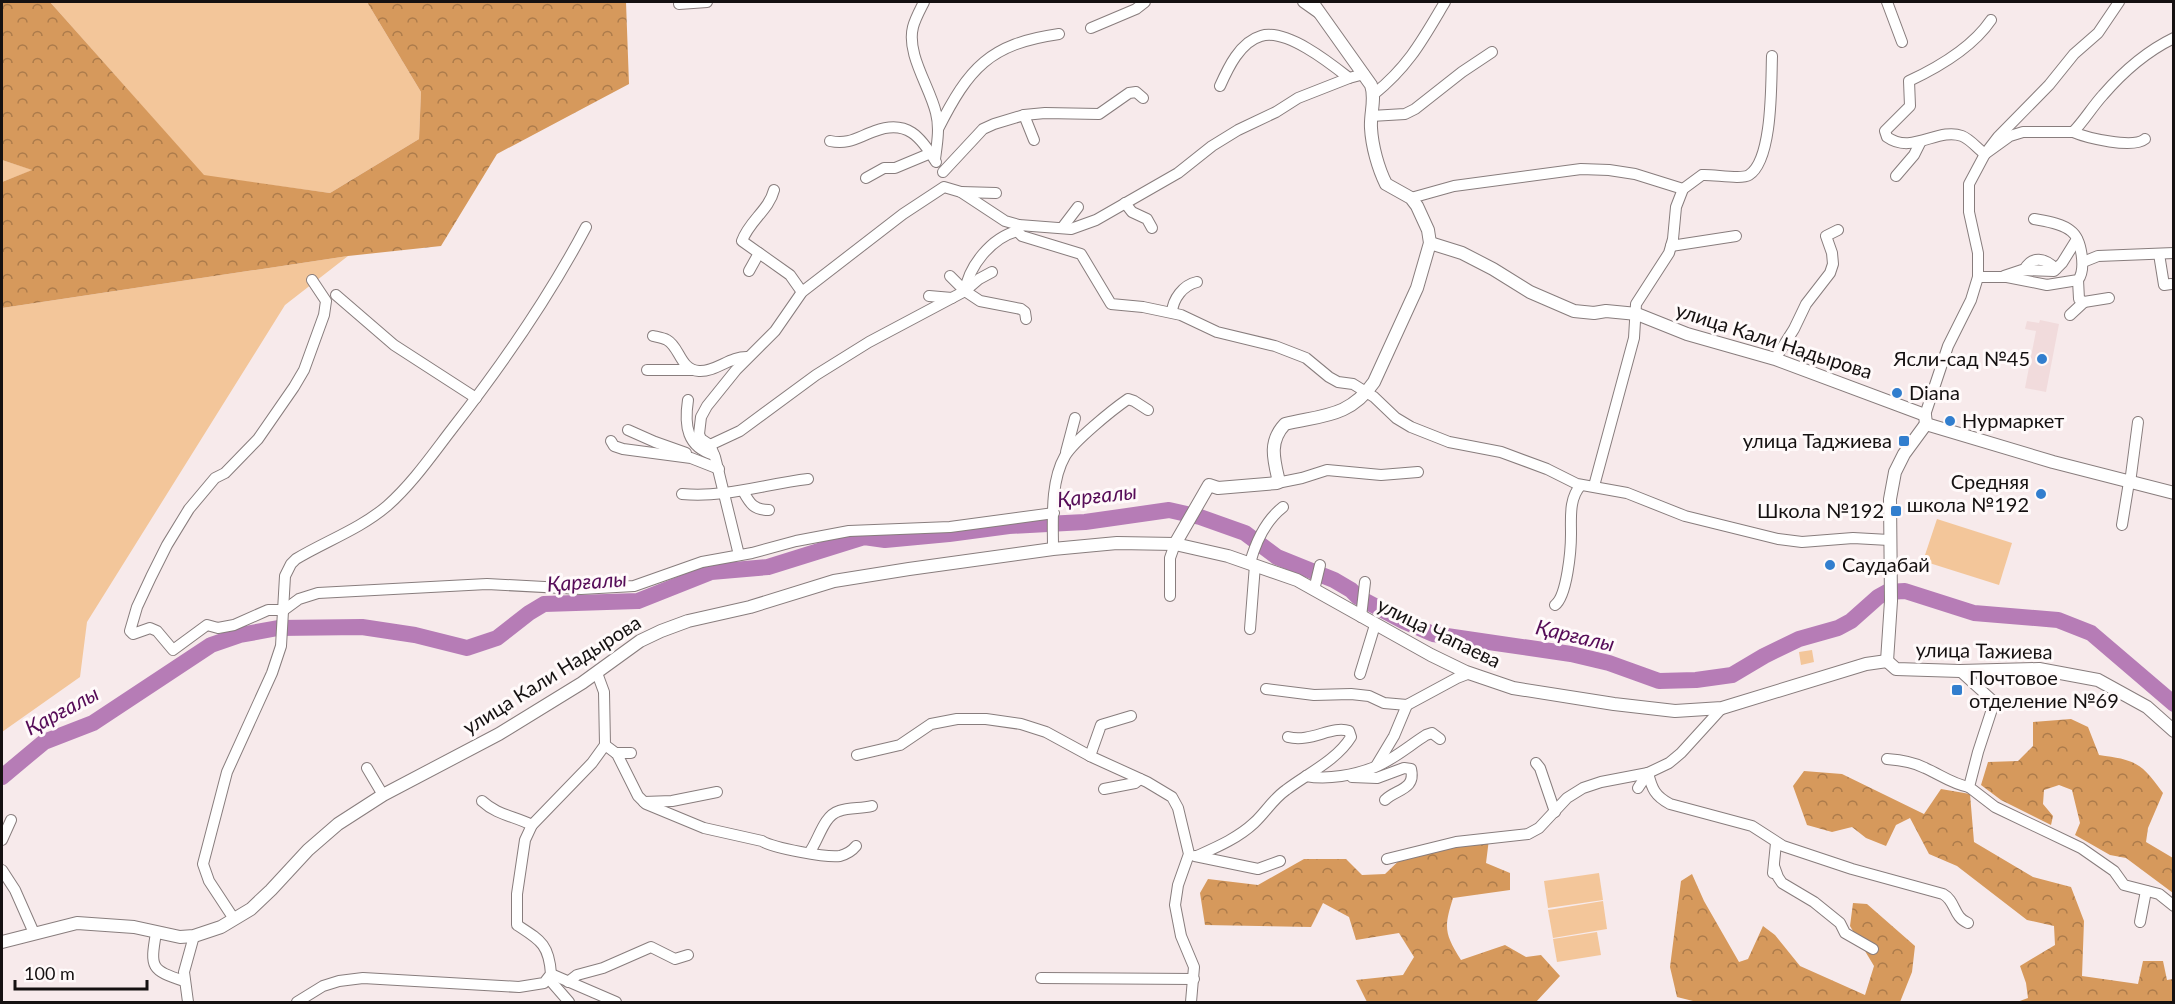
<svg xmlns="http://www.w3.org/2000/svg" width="2175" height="1004" font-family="Lato,sans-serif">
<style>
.built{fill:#f1dbdc}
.green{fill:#f3c69a}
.forest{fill:url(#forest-crowns)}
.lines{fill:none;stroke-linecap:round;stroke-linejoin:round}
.river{stroke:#b67cb6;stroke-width:16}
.minor-casing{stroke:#887d7d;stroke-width:12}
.tertiary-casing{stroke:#887d7d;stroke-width:14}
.minor{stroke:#fff;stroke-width:10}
.tertiary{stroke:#fff;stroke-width:12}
.poi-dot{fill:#327ece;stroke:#fffafa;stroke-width:2}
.labels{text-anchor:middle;stroke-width:6;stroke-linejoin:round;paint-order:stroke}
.street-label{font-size:20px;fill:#151111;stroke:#fffafa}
.poi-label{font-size:20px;fill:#151111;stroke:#fffafa;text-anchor:end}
.water-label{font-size:21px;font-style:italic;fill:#560c58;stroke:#fffafa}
</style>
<defs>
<pattern id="forest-crowns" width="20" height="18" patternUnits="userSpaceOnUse" patternTransform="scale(1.5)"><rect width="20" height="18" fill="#d6995c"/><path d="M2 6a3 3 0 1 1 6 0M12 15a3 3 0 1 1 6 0" fill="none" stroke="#ac7b4b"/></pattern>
</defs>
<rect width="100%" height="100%" fill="#f7eaeb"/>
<path class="built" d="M2040,320l19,4 -13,68 -21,-4 11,-57 -11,-2 2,-8 12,2z"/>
<g class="green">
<path d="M50,2h317l54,90 -2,47 -89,54 -126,-17z"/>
<path d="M2,160l31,10 -31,12z"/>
<path d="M348,256l-63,49 -198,317 -7,55 -78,55v-424z"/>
<path d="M1937,519l75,24 -13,42 -76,-24z"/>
<path d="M1812,650l2,12 -13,3 -2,-13z"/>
<path d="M1599,873l4,27 -55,8 -4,-27z"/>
<path d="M1603,901l4,28 -54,9 -5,-28z"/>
<path d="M1597,932l4,23 -44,7 -4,-23z"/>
</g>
<g class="forest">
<path d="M2,2h48l154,173 126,18 89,-54 2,-47 -54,-90h259l3,82 -132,70 -56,92 -93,10 -346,52v-126l30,-12 -30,-10z"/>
<path d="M2071,719l17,8 11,28c36,5 42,7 64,38l-15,35 -2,14 27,16v35l-47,-35 -16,-3 -35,-20 5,-12 -8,-33 -13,-5 -15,5 -1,14 10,12 -2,9 -50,-25 -20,-15 7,-23 30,-1 15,-15v-24z"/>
<path d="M1804,771l38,3 82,40 17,-25 29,5 4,48 59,35 38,10 13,34 -2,55 56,8 5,-23h20l4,19 6,-1v23h-156l11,-4 -2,-15 -6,-17 35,-21 -1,-19 -27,-6 -70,-54 -28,-12 -19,-36 -14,7 -10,21 -20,-8 -14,-11 -20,5 -25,-7 -14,-39z"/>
<path d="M1489,839l-3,24 24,10v17l-57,8c-9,29 -9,35 8,62l44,-15 21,12 15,-2 19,21 -24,26h-169l-11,-22 47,-5 11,-18 -15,-24 -43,7 -7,-23 -26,-14 -12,24 -106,-2 -5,-32 8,-14 50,6 46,-26h42l16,16 23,-1 22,-21z"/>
<path d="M1692,874l12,27 35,61 9,-3 15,-33 12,9 25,31 65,29 9,-29 -24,-40 3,-23 14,1 48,42 -3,26 -12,30h-203l-20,-5 -7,-30 11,-86z"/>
</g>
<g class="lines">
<path class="river" d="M2,777l42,-35 49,-19 118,-78 29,-10 38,-7 84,-1 53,8 52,13 30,-10 32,-25 15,-9 94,-3 73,-29 57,-5 96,-30 21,3 64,-6 60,-8 76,-4 84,-12 31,7 45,16 32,24 57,23 17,10 7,7 45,24 30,13 138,20 38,9 50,18 37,-1 36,-5 32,-19 35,-17 39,-11 13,-7 27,-24 9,-5 18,-1 69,22 84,7 33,13 83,71"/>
<g class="minor-casing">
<g id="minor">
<path d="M924,2c-4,8 -9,17 -11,25 -7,27 17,60 23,86 4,15 1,31 -1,46"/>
<path d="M1303,2l17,12"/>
<path d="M1887,2l15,40"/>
<path d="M679,4l28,-2"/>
<path d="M1991,20c-19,28 -52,47 -82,61l1,25 -25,25 2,6c25,18 51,-10 75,-1 8,3 16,13 23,18l25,-18 13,-4h50c11,-11 19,-25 30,-37 19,-22 44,-44 71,-57"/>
<path d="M1091,28l45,-19 9,-7"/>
<path d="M1220,86c8,-18 20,-44 41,-50 25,-8 69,27 88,42"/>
<path d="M1374,94c35,-28 49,-55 71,-92"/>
<path d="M1024,115l10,25"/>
<path d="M1371,116l34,-2 10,-5 47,-37 30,-20"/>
<path d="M938,129c31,-61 51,-85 121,-95"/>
<path d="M2073,132c14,6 60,17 72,7"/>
<path d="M830,141c19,4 28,-4 45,-10 32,-12 46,6 61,31"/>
<path d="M943,172l40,-43 11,-5 30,-9 21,-2 54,1 30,-21 7,-1 7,6"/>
<path d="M1896,176l18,-21 6,-12"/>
<path d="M866,178l18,-10h11l36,-15"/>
<path d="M774,190c-5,20 -25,31 -32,51l48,34 12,17"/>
<path d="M961,192l35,1"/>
<path d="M1411,198l43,-12 127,-17 28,1 26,4 48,15"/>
<path d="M1125,203l7,9 15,7 5,9"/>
<path d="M1019,225l-2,6 5,5 59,18 30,50 32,3 38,8 36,17 58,14 31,12 23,19 9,5 15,2 21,13 22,21 15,9 38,15 52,10 46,17 30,15 50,9 58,23 93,23 24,3 51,-4 36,2"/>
<path d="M1062,228l16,-21"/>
<path d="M1017,231c-26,7 -48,35 -52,60l15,10 41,8 4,3 1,7"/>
<path d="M1671,246l65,-10"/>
<path d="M2159,254l5,31 7,-1"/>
<path d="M2083,262l15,-6 76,-3"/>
<path d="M2024,270c8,-15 21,-12 32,-1"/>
<path d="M749,271l10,-18"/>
<path d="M950,276l15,15"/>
<path d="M2004,276l18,-6 32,1 8,-8 15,-24"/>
<path d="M1978,277h29l40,8 31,-5c8,-10 4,-41 -7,-49 -9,-8 -26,-10 -37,-12"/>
<path d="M312,280l14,21 -2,14 -20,55 -10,17 -36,52 -33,34 -10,5 -26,31 -22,36 -16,32 -14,30 -7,24 3,3 17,-6 7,3 16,19 34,-25 11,3 16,-3 34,-15h16l15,-11 19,-6 169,-9 94,5 53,-3 68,-24 50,-9 44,-12 53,-10 101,-4 104,-14"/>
<path d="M2078,280l1,19 5,3 25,-4"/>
<path d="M336,295l58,50 82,53"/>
<path d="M929,296l23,2"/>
<path d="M1172,312c1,-13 11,-27 25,-30"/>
<path d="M2070,315l14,-13"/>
<path d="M653,336c4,1 10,2 14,4 13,7 13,30 32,31 17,1 31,-15 49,-14"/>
<path d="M1775,359l19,-30 12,-25 24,-31 3,-9 -1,-11 -6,-17 12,-6"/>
<path d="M647,370h45"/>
<path d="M688,400c-4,26 -1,47 26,55"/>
<path d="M1925,415l23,-69 23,-46 7,-23v-24l-9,-41v-28l16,-30 13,-17 51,-52 25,-31 24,-21 21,-31"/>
<path d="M628,430l27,12 31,11"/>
<path d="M611,441l3,5 9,3 68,9 28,11"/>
<path d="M710,445l30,-14 76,-56 53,-33 96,-51 14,-12 13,-7"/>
<path d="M1066,452l9,-34"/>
<path d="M1277,483l25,-5 25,-8 54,5 37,-3"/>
<path d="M2130,483l8,-61"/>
<path d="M1594,486l40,-148 2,-34 33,-51 4,-14 3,-32 7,-18 19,-14c11,-1 39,5 47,0 24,-15 22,-93 23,-119"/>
<path d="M743,491c7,13 11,19 26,19"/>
<path d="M682,494c44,4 83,-10 126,-15"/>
<path d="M2122,525l7,-43"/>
<path d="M1053,549c0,-29 -3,-67 12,-93 9,-15 47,-46 63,-57l6,2 14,9"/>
<path d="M739,555l-24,-98 -5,-12 -9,-6 -2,-5 2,-17 6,-11 29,-36 39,-39 27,-39 101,-78 41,-27 17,5 44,29 14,4 52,4 25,-9 82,-47 34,-27 26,-16 38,-18 22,-14 51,-20 15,-4"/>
<path d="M1250,563c6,-22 15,-42 33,-56"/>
<path d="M1314,590l6,-25"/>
<path d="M1170,596v-38l5,-14"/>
<path d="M1555,605c12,-9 16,-55 16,-71 0,-17 -2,-36 10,-49"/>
<path d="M1361,617l4,-35"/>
<path d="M1250,629l5,-64"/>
<path d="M1960,671l32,29 1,6 -15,46 -9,35 26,20 86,41 33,23 10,14 35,9 15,12"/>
<path d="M597,673l7,19 1,53 12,9 21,42 8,8 58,24 58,13c11,7 65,17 78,15 7,-2 12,-5 16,-10"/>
<path d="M1360,674l15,-49"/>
<path d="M1266,689l48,6 37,-1 18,2 15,7 23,2 50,-27 13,-5"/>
<path d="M1722,708l-41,45 -12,10 -21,10c4,16 7,23 22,31l82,22 31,20 69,23 91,25c13,7 10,23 25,29"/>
<path d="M616,753h15"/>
<path d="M857,755l43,-10 31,-21 26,-5h29l35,5 25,8 46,25 55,25 25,15 6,11 11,46 -11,31 -3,20 6,31 13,31 -3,35"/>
<path d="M1090,756l11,-31 30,-9"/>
<path d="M1887,759c13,1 27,3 38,9 16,7 27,16 44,19"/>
<path d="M1536,763l4,5 15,44"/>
<path d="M1376,766l18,-30 13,-31"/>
<path d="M367,768l16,27"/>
<path d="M1306,776c22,4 49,-1 69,-9 18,-7 35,-22 51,-32l6,-2 8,6"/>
<path d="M1352,777l25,1 27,-10 7,1c5,21 -15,20 -26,31"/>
<path d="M1638,788l10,-15"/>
<path d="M1104,789l31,-6 5,-4"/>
<path d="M482,801c15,14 32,15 50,24"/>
<path d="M644,802l28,-1 45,-9"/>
<path d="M2,840l9,-20"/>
<path d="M809,853c10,-13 14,-37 30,-42 11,-4 22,-2 33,-5"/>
<path d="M1195,856l63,13 22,-8"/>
<path d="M1197,856c20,-9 41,-18 57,-33 11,-10 19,-24 32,-33 21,-16 51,-30 65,-53l-2,-6c-17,-6 -38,12 -61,6"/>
<path d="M1387,859l69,-17 72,-8 11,-6 28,-30 16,-10 18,-6 47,-9"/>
<path d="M1774,866l4,11 4,6 32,19 26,21 5,10 28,16"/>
<path d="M2,870l13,20 19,43"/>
<path d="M1773,873l3,-30"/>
<path d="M234,919l-25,-38 -6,-17 24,-92 45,-99 9,-27 4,-70 6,-12 5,-5c30,-18 64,-30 91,-53 25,-22 45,-51 65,-77 50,-64 96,-130 134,-202"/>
<path d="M2140,922l6,-31"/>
<path d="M156,933c-6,35 -5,37 28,48"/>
<path d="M551,974l65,28"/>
<path d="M1041,978l153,1"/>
<path d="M549,979l20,23"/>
<path d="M568,982l9,-7 26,-7 48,-21 24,12 13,-4"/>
<path d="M188,1002l-4,-30 10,-36"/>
<path d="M297,1002l26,-16 16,-5 24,-3 156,9 25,-4 7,-9c-2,-30 -11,-34 -34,-49v-31l8,-54 7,-15 60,-62 13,-18"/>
</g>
</g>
<g class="tertiary-casing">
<g id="tertiary">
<path d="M1430,243l32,10 31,16 37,23 44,19 20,2 12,-2 31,3 50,20 88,25 150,56 1,9"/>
<path d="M1926,424l127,38 121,31"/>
<path d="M1279,482c-5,-22 -11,-40 6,-58 38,-9 65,-7 89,-42l43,-94 13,-45 -2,-13 -11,-24 -6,-8 -25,-14c-8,-16 -14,-38 -15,-56 -1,-15 5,-29 0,-43l-59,-83"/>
<path d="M1175,544l34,-59 9,3 59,-5"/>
<path d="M1887,661l9,8 64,2 79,-2 59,11 49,27 27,24"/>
<path d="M1887,661l4,-60 -1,-102 5,-27 9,-18 22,-30"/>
<path d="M2,942l75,-19 57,4 46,10 14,-1 27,-9 30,-18 20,-19 37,-40 30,-26 45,-29 116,-61 83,-51 58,-42 21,-10 27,-10 62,-14 84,-26 75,-12 144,-20 64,-6 58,1 53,12 69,24 134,75 35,17 47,16 101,16 61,7 47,-3 144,-44 21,-3"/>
</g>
</g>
<use href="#minor" class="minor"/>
<use href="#tertiary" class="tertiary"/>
</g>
<g class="poi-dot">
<circle cx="2042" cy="359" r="6"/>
<circle cx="1897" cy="393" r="6"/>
<circle cx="1950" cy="421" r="6"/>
<rect x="1898" y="435" width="12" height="12" rx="3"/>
<circle cx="2041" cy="494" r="6"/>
<rect x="1890" y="505" width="12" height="12" rx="3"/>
<circle cx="1830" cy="565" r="6"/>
<rect x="1951" y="684" width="12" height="12" rx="3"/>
</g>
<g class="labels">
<g class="street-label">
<text transform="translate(1774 341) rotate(18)" y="7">улица Кали Надырова</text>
<text transform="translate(1439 633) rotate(26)" y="7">улица Чапаева</text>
<text transform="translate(1984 651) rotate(1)" y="7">улица Тажиева</text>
<text transform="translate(552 675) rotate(-32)" y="7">улица Кали Надырова</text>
</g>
<g class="poi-label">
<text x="2030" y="366">Ясли-сад №45</text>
<text x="1909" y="400" text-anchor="start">Diana</text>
<text x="1962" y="428" text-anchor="start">Нурмаркет</text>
<text x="1892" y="448">улица Таджиева</text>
<text x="2029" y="489">Средняя<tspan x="2029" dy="23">школа №192</tspan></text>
<text x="1884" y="518">Школа №192</text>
<text x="1842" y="572" text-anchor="start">Саудабай</text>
<text x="1969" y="685" text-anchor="start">Почтовое<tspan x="1969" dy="23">отделение №69</tspan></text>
</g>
<g class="water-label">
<text transform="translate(1097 496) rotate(-6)" y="7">Қарғалы</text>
<text transform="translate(587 582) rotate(-4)" y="7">Қарғалы</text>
<text transform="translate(1575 636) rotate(13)" y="7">Қарғалы</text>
<text transform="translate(62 711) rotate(-28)" y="7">Қарғалы</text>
</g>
</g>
<rect width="2175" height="1004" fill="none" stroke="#151111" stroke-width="6"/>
<path d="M15 980v9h132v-9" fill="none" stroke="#151111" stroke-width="3"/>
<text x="24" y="980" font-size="18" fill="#151111" stroke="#fffafa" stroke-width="4.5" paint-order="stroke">100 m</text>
</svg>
